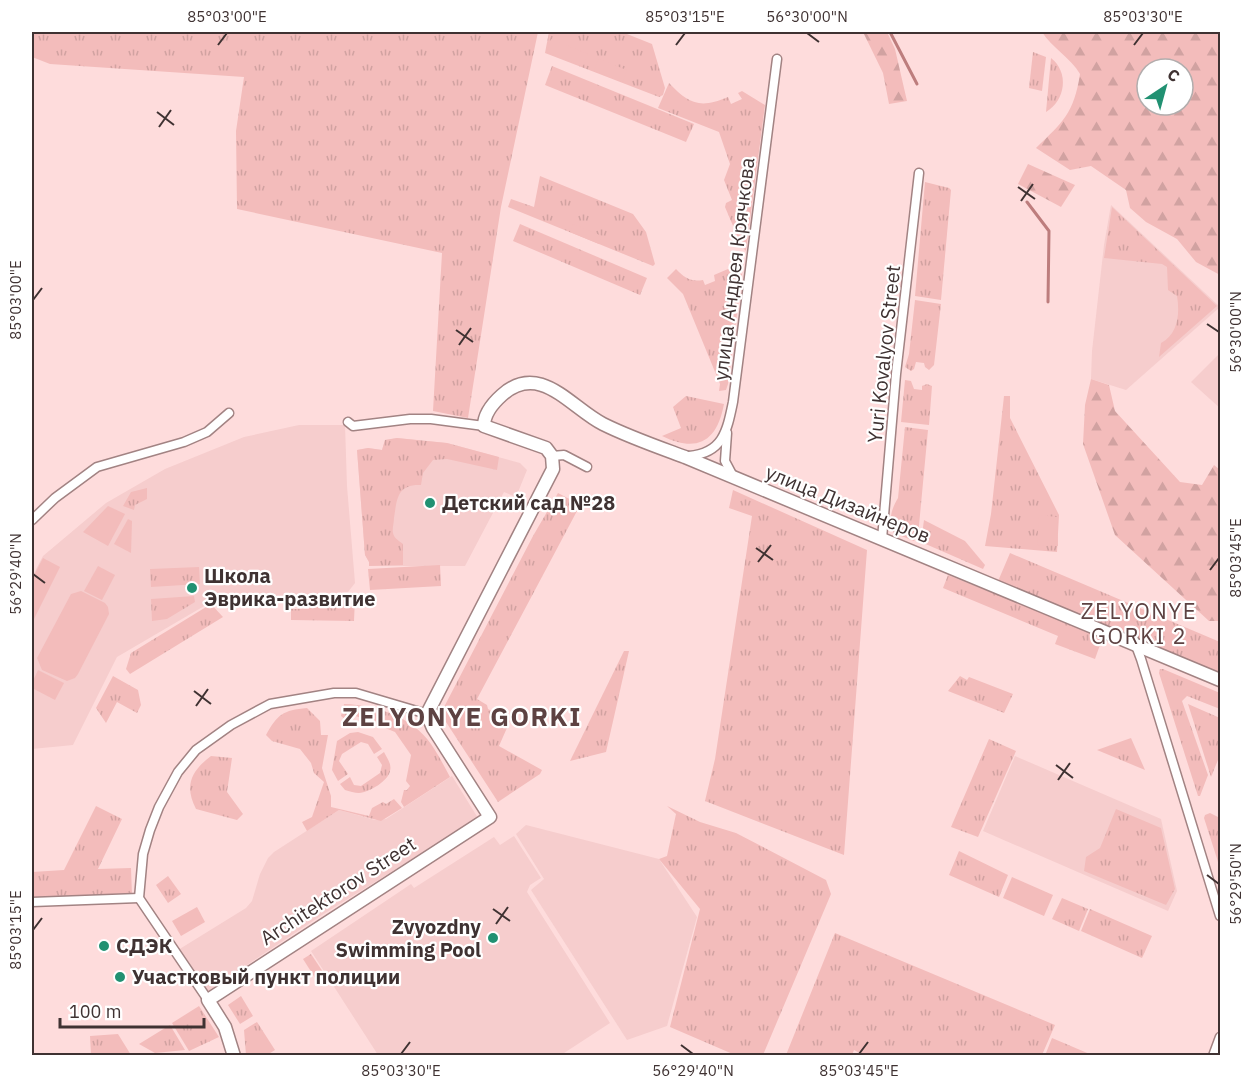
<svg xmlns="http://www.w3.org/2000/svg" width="1252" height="1087" font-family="'IBM Plex Sans',sans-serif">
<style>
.built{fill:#f6cdcd}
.grass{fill:url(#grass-tufts)}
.forest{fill:url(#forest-firs);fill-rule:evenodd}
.garden{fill:#f3bcbb}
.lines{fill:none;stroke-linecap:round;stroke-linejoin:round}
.stream{stroke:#bd7d7d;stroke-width:3}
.street-casing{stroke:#a28383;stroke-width:11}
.secondary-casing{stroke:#a28383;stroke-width:15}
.street{stroke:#fff;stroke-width:8}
.secondary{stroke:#fff;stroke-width:12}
.ticks{fill:none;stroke:#3f3232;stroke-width:2}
.poi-dot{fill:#219172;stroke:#fff;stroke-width:2}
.labels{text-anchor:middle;stroke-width:4.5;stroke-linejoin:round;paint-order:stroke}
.street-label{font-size:20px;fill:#3f3232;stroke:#fff}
.poi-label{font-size:20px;font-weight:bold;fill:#3f3232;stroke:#fff;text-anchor:start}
.quarter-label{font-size:22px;letter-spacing:1.5px;fill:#5d4242;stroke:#fff}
.district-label{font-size:26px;font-weight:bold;letter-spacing:1.5px;fill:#5d4242;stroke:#fff}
.neatline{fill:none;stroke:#3f3232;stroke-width:2}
.ticks-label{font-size:15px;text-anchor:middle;fill:#3f3232}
</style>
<defs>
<pattern id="grass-tufts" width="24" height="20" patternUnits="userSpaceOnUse" patternTransform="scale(1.5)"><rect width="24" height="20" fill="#f3bcbb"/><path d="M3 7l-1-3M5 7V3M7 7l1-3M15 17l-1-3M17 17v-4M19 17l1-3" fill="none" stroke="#d1a2a1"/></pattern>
<pattern id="forest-firs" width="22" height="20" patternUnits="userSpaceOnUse" patternTransform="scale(1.5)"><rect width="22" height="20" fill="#f3bcbb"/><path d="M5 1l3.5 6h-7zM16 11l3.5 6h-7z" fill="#d1a2a1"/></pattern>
</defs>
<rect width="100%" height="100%" fill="#fedcdc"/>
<g class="built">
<path d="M1111,205l109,102 -94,83 -35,-11 1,-28 12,-106z"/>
<path d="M1220,353v55l-29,-26z"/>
<path d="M299,425h46l2,61 8,97 -7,9 -137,10 -94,55 -44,88 -41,4v-172l11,-21 63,-53 59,-34 79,-32z"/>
<path d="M397,438l50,5 73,20 7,7 -11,27 -12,-5 -39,74h-96v-4l-4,-7 -8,-105 11,-2 14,2 3,-10z"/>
<path d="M1015,756l146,63 16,72 -9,20 -185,-80z"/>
<path d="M452,776l26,42 -156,97 -117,78 -27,-43 68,-42 6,-7 8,-27 8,-16 6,-6 65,-42 36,10 11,-1z"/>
<path d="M526,825l133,34 38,58 -30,109 -40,14 -96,-150 13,-11 -28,-45z"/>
<path d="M514,836l27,42 -11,7 -3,7 83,131 -49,32h-183l-67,-104 100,-67 3,4 80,-51 6,8z"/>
</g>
<g class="grass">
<path d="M32,32h506l-37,175 -33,211 -35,-7 9,-158 -205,-44 -1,-78 8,-54 -194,-13 -18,-7z"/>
<path d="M549,32h73l30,12 13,44 -2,7 -4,2 -114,-44z"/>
<path d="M1033,52l13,5 -4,34 -13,-3z"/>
<path d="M1051,58c18,14 15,42 -5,54z"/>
<path d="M552,66l142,58 -8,18 -141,-57z"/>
<path d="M669,83c20,21 31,26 59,14l3,7 11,-5 -4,-6 4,-2 23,14 -19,146 -4,-4 -17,-40 1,-4 6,-3 -8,-20 6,-16 -11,-32 -61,-24z"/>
<path d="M540,176l93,38 13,18 9,32 -2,2 -145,-59 3,-8 23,8z"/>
<path d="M925,182l24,6 2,2 -10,110 -26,-4z"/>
<path d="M1112,207l105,99 -58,51 2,-14c17,-9 19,-29 16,-47l-9,-6 -1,-23 -5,-3 -58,-6z"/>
<path d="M520,224l127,54 -7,17 -127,-54z"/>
<path d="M676,269c9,9 14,13 27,11l2,5 10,-4 -1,-6 14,-6 14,5 -14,110 -2,6 -7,1 1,-7 -37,-90 -16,-16z"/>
<path d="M915,300l26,4 -7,61 -5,5 -4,-3 -1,-4 -8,-1 -2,7 -3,2 -6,-4 4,-13z"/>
<path d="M905,380l6,1 3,8 8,1v-4l5,-2 5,2 -3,39 -28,-3z"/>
<path d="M686,396l38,8c-7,38 -27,49 -62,32l19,-8 -8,-21z"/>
<path d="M1004,396h6v22l49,97 -2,37 -72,-6 6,-32z"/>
<path d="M905,427l23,3 -10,106 -4,5 -20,-8c-6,-13 -3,-23 4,-35z"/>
<path d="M397,438l50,5 52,14 -2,13 -50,-11 -14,1 -10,13 -2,12c-24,-1 -24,14 -27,33 0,5 -2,11 -1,15 1,5 6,8 10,11v21l-34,1v-4l-4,-7 -8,-105 11,-2 14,2 3,-10z"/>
<path d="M147,488v11l-12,6 -1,5 -11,-4 8,-14z"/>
<path d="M733,490l134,60 -23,305 -139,-54 10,-42 37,-243 -23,-8z"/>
<path d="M558,493l19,10v8l-100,188 10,6 1,4 22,12 -11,25 43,24 -2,4 -42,28 -52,-80 -3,-13 90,-173z"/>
<path d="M924,520l41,21 20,24 -2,4 -62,-27z"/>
<path d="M1010,553l210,89v33l-114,-47 -11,31 -40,-15 3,-8 -115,-48 5,-13 45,18z"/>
<path d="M440,565l1,21 -71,4 -2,-21z"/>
<path d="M199,567l1,17 -49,3 -1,-18z"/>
<path d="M194,596l1,6 -28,17 -15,2 -1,-22z"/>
<path d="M355,598l-1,23 -63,-1v-11h18l1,-9z"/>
<path d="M211,604l12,13 -93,57 -4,-5 5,-16z"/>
<path d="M624,651h5l-23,101 -36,9z"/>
<path d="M1160,669h3l57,24v16l-33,-13 -5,5 26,74 -8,21h-2l-39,-123z"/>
<path d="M113,676l25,14 3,15 -4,8 -20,-11 -11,21 -10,-15z"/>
<path d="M960,676l7,4 2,-3 44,17 -9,19 -56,-22z"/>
<path d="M344,704c33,1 68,13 87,40 7,10 13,22 19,33l-46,30 -3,-5 3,-12h3l3,-4 -4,-5 5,-26 -16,-23 -44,-18 -5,6 -5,-4z"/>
<path d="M1188,704l32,14v37l-9,22z"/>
<path d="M307,708l13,13 1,14h7l-6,33 9,28v11l38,9 3,-8 11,-6 3,2 8,-5 8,9 -21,13 -42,-11 -32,21 -5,-9 10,-5 12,-35 -10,-9 -3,-10 -11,-14 -28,-8 -6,-6c11,-20 17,-25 41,-27z"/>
<path d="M358,732l15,5 9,12 -8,5 -6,-10 -7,-2 -19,12 -3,7 9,13 -10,7 -6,-11 5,-29 13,-8z"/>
<path d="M1131,738l14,32 -48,-20z"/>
<path d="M989,739l27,12 -38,86 -27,-10z"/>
<path d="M384,752c3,6 8,12 6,19 -2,10 -20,21 -31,22 -4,0 -10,-2 -14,-3l-5,-6 10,-7 4,8 7,1 19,-13 2,-8 -5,-8z"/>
<path d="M211,756l21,2 -5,34 16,22 -6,6 -41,-11c-12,-23 -5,-38 15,-53z"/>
<path d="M96,806l26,13 -24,50 33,-1 1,27 -100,4v-27l32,-2z"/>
<path d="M667,806l33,16 36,11 90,47 5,14 -68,161h-28l-65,-28 30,-118 -41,-50 8,-3 9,-42z"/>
<path d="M1116,809l45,19 14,61 -9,16 -82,-34 2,-14 14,-9z"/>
<path d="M1210,813l10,5v50l-16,-50 1,-3z"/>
<path d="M959,851l49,24 -9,22 -50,-22z"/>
<path d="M168,876l13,18 -13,9 -12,-18z"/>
<path d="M1062,898l26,11 -9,22 -27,-12z"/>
<path d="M1090,909l62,27 -10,22 -61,-27z"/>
<path d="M835,933l220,92 -13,30 -177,1 -11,-6 -2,5h-66z"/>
<path d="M311,954l14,21 -8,6 -14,-22z"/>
<path d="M241,996l12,20 -13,8 -12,-19z"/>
<path d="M199,1006l20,31 -30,14 -17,-28z"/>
<path d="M257,1022l18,28 -8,5h-21l-2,-25z"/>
<path d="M170,1025l15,25 -30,3 -16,-9z"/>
<path d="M118,1034l13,21h-40l-1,-19z"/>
<path d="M1052,1038l40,17h-41l-5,-2z"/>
</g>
<g class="forest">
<path d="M863,32h24l8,17 12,52 -18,3 -6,-31z"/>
<path d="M1042,32h178v243l-24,-13 -19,-23 -31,-17 -16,-14 -4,-18 -35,-24 -21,4 -34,-22c27,-26 38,-35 44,-74 -9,-16 -28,-26 -38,-42zM1147,69h36v36h-36z"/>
<path d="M1028,164l47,21 -14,22 -43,-23z"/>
<path d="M1091,379l18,6 6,26 65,71 22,3 12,-20 6,5v151h-11l-94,-86 -32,-91 2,-39z"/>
</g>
<g class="garden">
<path d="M551,39l37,15 -5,12 -36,-14z"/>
<path d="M598,59l29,11 -4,12 -29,-11z"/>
<path d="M573,224l29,12 -3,8 -29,-12z"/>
<path d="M108,506l17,8 -17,32 -25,-14z"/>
<path d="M1039,515l18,2 1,29 -21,-1z"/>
<path d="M128,519l4,2 -1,32 -17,-9z"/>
<path d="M43,558l17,9 -28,56v-44z"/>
<path d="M98,566l17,9 -13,25 -18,-9z"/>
<path d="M81,591l24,12 3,4 1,7 -31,60 -3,4 -8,3 -25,-11 -5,-12 34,-64z"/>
<path d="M38,670l26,13 -9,17 -23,-12v-5z"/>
<path d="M1012,877l41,18 -9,21 -41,-18z"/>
<path d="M197,907l8,15 -24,14 -9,-15z"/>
</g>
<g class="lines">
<g class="stream">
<path d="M890,32l27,52"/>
<path d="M1027,202l22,29 -1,71"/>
</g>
<g class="street-casing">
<g id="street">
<path d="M348,422l5,4 57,-7h21l53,7"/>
<path d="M727,433l-2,28 9,17"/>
<path d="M552,456l12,-1 23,12"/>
<path d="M689,456c34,-3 38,-25 44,-54l44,-343"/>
<path d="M32,520l23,-22 42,-31 87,-25 23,-10 22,-19"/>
<path d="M882,539l14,-165 23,-201"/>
<path d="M1131,632l10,27 79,257"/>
<path d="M32,902l107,-4"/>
<path d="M208,1000l-69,-102 4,-44 7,-24 9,-23 19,-35 18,-22 35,-25 39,-21 64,-11h22l71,21"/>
<path d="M1213,1056l7,-19"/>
</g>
</g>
<g class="secondary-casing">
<path id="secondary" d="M234,1056l-9,-29 -17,-27 282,-183 -57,-89 -6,-14 126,-245 -1,-13 -6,-8 -62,-22c0,-13 9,-23 18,-31 38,-34 69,13 101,29 26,13 55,23 82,33l535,223"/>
</g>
<use href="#street" class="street"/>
<use href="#secondary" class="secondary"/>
</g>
<path class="ticks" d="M807,33l12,9M218,45l9,-12M676,45l9,-12M1134,45l9,-12M157,112l17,13M159,127l12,-17M1018,187l17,12M1021,201l12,-17M33,300l9,-12M1207,324l12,8M456,330l17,12M459,345l12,-17M756,548l17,12M758,562l13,-17M1210,570l9,-12M33,574l12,9M194,691l17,13M196,706l12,-17M1056,765l17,13M1058,780l12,-17M1207,875l12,9M493,909l17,12M496,924l12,-17M33,930l9,-12M681,1045l12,9M401,1054l9,-12M859,1054l9,-12"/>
<g class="poi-dot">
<circle cx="430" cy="503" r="6"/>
<circle cx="192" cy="588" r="6"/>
<circle cx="493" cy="938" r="6"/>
<circle cx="104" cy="946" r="6"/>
<circle cx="120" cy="977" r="6"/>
</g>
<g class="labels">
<g class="street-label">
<text transform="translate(734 269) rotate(-83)" y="7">улица Андрея Крячкова</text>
<text transform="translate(884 354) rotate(-84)" y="7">Yuri Kovalyov Street</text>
<text transform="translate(848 504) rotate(22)" y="7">улица Дизайнеров</text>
<text transform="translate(338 891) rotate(-33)" y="7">Architektorov Street</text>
</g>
<g class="poi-label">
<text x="442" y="510">Детский сад №28</text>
<text x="204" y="583">Школа<tspan x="204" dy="23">Эврика-развитие</tspan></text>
<text x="481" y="934" text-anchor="end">Zvyozdny<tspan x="481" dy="23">Swimming Pool</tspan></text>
<text x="116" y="953">СДЭК</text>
<text x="132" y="984">Участковый пункт полиции</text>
</g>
<g class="quarter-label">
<text x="1139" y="619">ZELYONYE<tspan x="1139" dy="25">GORKI 2</tspan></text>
</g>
<g class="district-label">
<text x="462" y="726">ZELYONYE GORKI</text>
</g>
</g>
<rect width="1252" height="1087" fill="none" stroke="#ffffff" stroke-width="66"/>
<g transform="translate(1165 87) rotate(36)"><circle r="28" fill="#ffffff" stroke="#b2adad" stroke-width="1.5"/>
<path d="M0-4.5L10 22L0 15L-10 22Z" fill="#219172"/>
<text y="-9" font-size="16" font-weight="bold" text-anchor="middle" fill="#3f3232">С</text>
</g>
<path d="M60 1018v9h144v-9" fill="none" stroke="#3f3232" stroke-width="3"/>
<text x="69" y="1018" font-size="18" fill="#3f3232" stroke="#ffffff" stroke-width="4.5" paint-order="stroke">100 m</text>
<rect x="33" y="33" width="1186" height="1021" class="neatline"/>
<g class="ticks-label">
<text x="227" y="22">85°03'00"E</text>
<text x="685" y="22">85°03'15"E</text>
<text x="807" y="22">56°30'00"N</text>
<text x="1143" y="22">85°03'30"E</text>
<text transform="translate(16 300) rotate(-90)" y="5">85°03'00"E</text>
<text transform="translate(1236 332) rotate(-90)" y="5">56°30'00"N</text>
<text transform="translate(1236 558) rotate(-90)" y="5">85°03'45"E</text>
<text transform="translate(16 574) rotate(-90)" y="5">56°29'40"N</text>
<text transform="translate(1236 884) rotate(-90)" y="5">56°29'50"N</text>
<text transform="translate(16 930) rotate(-90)" y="5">85°03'15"E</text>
<text x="401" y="1076">85°03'30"E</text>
<text x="693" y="1076">56°29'40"N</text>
<text x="859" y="1076">85°03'45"E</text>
</g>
</svg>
